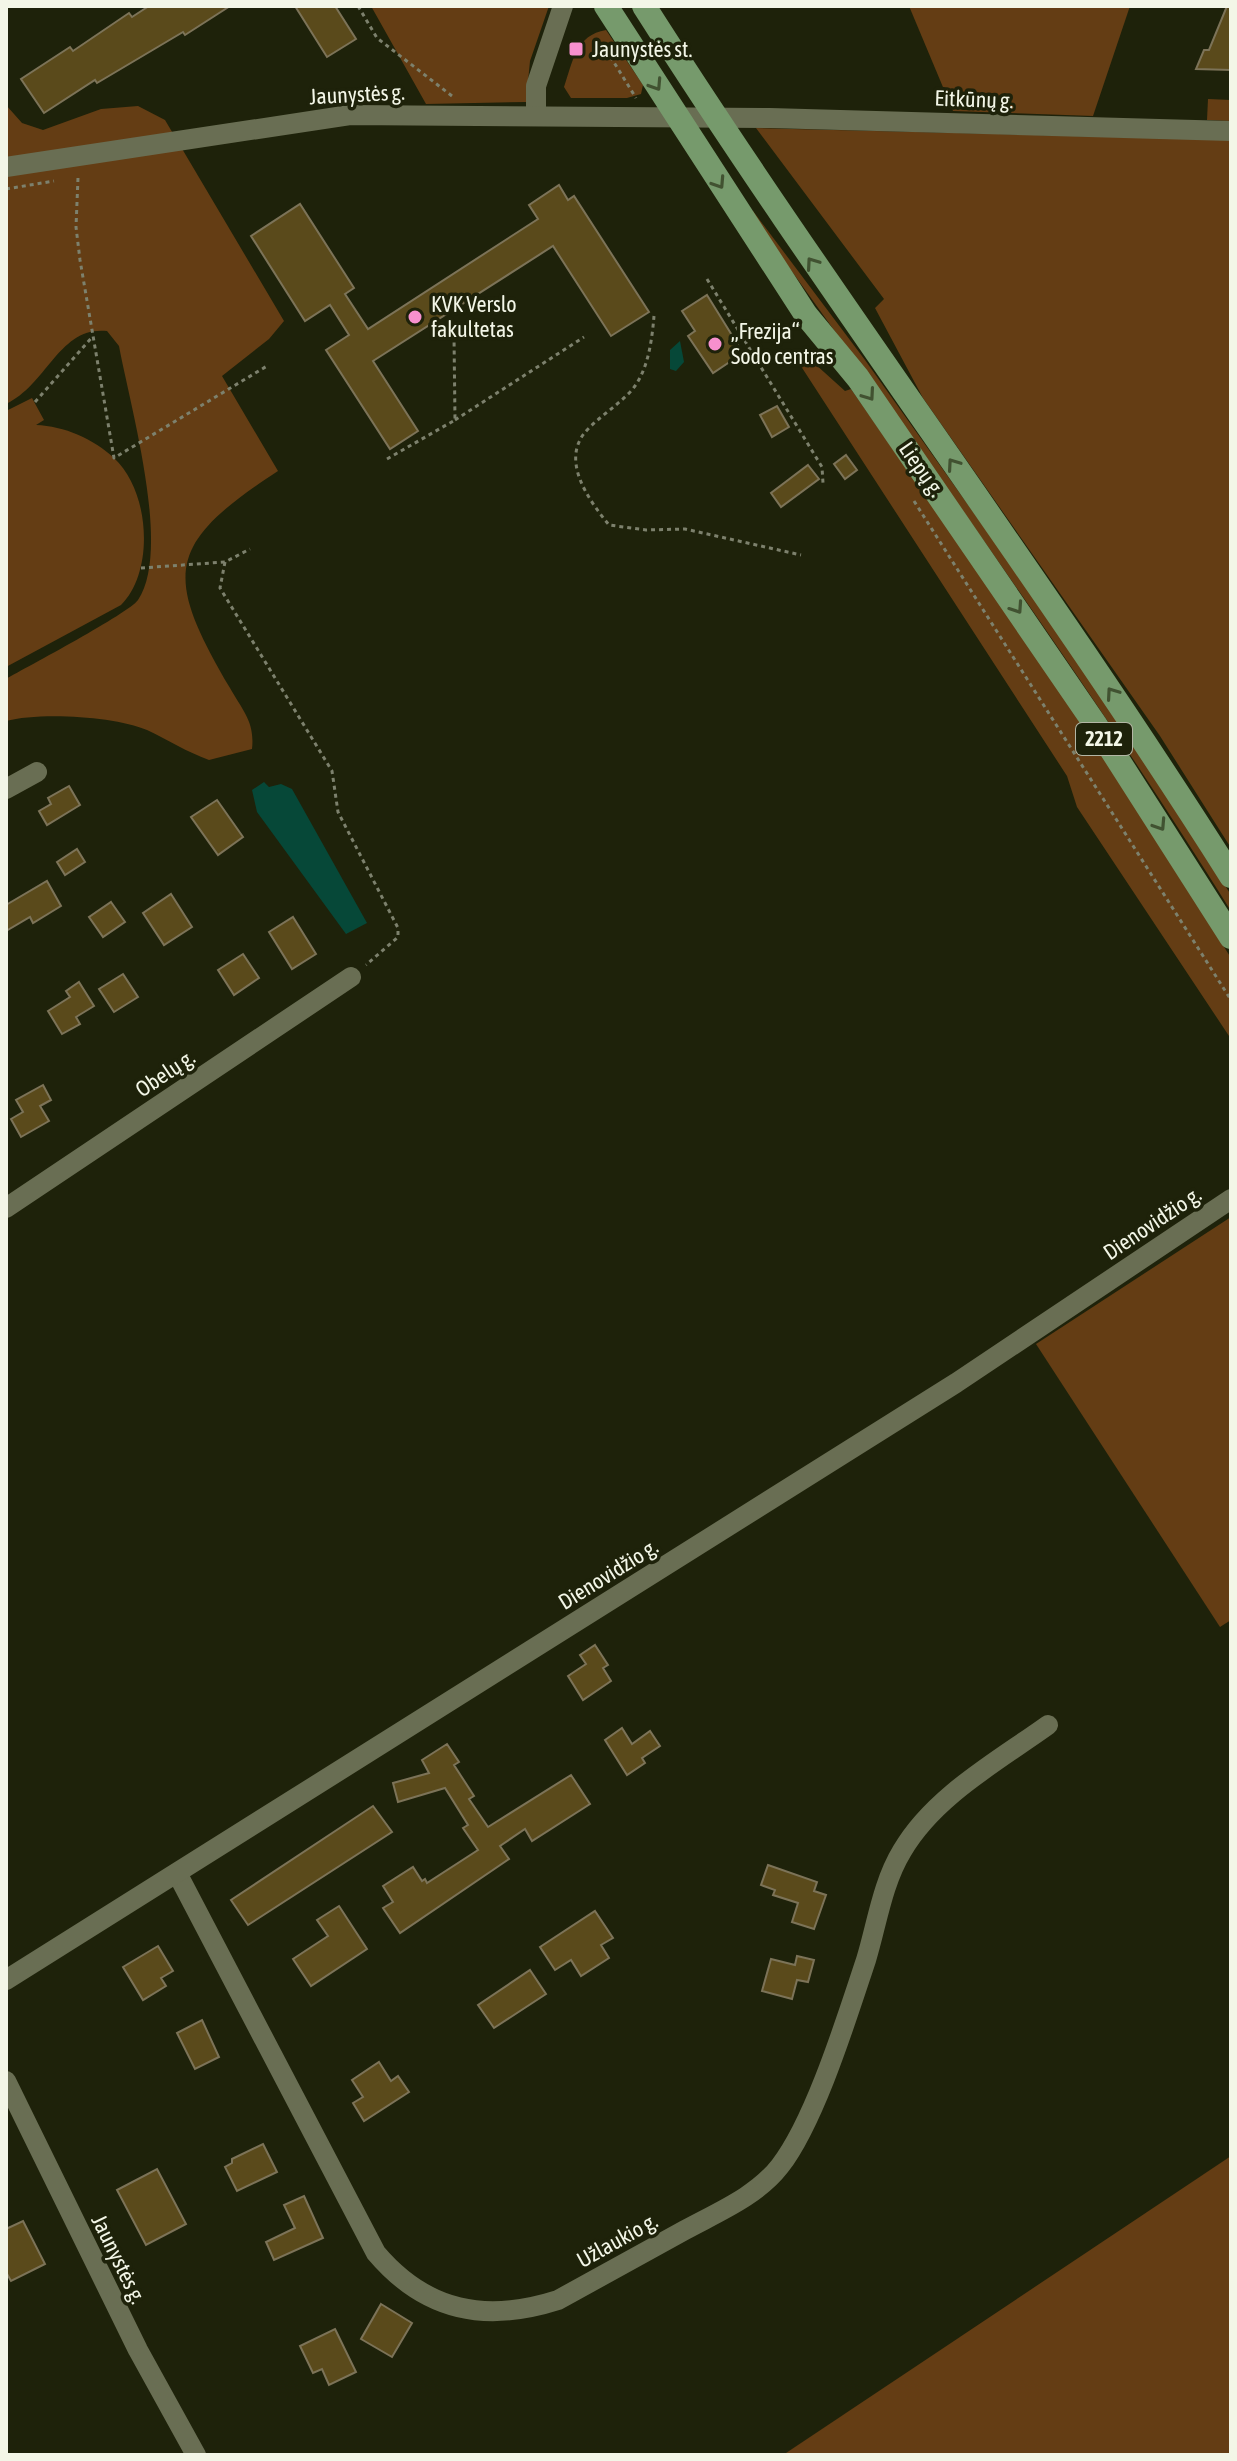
<svg xmlns="http://www.w3.org/2000/svg" width="1237" height="2461" font-family="'Asap Condensed',sans-serif">
<style>
.green{fill:#643d14}
.water{fill:#064838}
.building{fill:#5a4a1b;stroke:#7c7358;stroke-width:2}
.lines{fill:none;stroke-linecap:round;stroke-linejoin:round}
.path{stroke:#7d816d;stroke-width:3;stroke-dasharray:4 4;stroke-linecap:butt}
.street{stroke:#696e53;stroke-width:20}
.primary{stroke:#769a6c;stroke-width:24}
.oneway{stroke:#415231}
.poi-dot{fill:#f790ce;stroke:#1e220a;stroke-width:3}
.labels{text-anchor:middle;stroke-width:7;stroke-linejoin:round;paint-order:stroke}
.shield{fill:#1e220a;stroke:#b3b6a5;stroke-width:2}
.shield-label{font-size:20px;font-weight:bold;fill:#f3f6e7}
.poi-label{font-size:22px;fill:#f3f6e7;stroke:#1e220a;text-anchor:start}
.street-label{font-size:22px;fill:#f3f6e7;stroke:#1e220a}
</style>
<rect width="100%" height="100%" fill="#1e220a"/>
<g class="green">
<path d="M371,6h178l-19,55 -4,41 -100,2z"/>
<path d="M909,6h221l-37,110 -140,-5z"/>
<path d="M606,30l37,55 -2,9 -14,4h-56l-7,-11c9,-26 12,-52 42,-57z"/>
<path d="M1208,99l23,1v21l-24,-1z"/>
<path d="M6,105l16,18 21,7 58,-21 37,-3 27,14 119,201 -15,18 -47,37 56,95c-112,73 -115,103 -48,217 13,23 25,34 22,61l-43,11c-22,-8 -41,-20 -62,-30 -32,-14 -108,-18 -141,-9v-42c21,-12 123,-66 132,-79 34,-50 -8,-194 -19,-254l-12,-15c-48,-5 -59,53 -101,73z"/>
<path d="M756,128l475,12v708l-71,-112 -237,-338 -48,-90 9,-9z"/>
<path d="M753,211l112,149 148,208 134,194 84,133v16c-150,-240 -316,-468 -481,-698z"/>
<path d="M804,354l41,37 6,-2 235,337 145,232v81l-154,-232 -10,-31 -272,-419z"/>
<path d="M32,398l12,22 -8,5c28,1 58,14 78,33 36,33 41,113 7,147l-115,62v-256z"/>
<path d="M1231,1217v403l-11,7 -184,-283z"/>
<path d="M1231,2156v299h-448z"/>
</g>
<g class="water">
<path d="M680,341l4,21 -8,9 -6,-2v-19z"/>
<path d="M264,782l5,5 12,-3 11,5 75,134 -21,11 -89,-122 -5,-22z"/>
</g>
<g class="building">
<path d="M149,6h81l-45,29 -2,-3 -86,51 -2,-3 -51,33 -23,-34 49,-32 3,4 56,-38 3,4z"/>
<path d="M295,6h40l21,33 -29,18z"/>
<path d="M1227,6h4v64l-35,-1 8,-19h5z"/>
<path d="M559,185l9,15 6,-4 75,116 -38,24 -58,-90 -180,115 45,70 -28,18 -64,-99 23,-15 -19,-30 -25,16 -54,-85 49,-32 54,84 -9,6 23,35 170,-110 -9,-14z"/>
<path d="M707,295l36,58 -30,20 -25,-37 7,-5 -13,-20z"/>
<path d="M777,406l12,21 -17,10 -12,-22z"/>
<path d="M846,455l11,15 -12,9 -11,-15z"/>
<path d="M808,465l11,14 -38,28 -10,-14z"/>
<path d="M69,786l11,19 -33,20 -8,-14 12,-7 -3,-6z"/>
<path d="M217,800l26,37 -25,18 -27,-38z"/>
<path d="M77,849l8,13 -20,13 -8,-13z"/>
<path d="M47,881l14,25 -28,17 -3,-6 -24,14v-26z"/>
<path d="M171,894l21,33 -28,18 -21,-32z"/>
<path d="M111,902l14,20 -22,15 -14,-20z"/>
<path d="M293,917l23,37 -24,15 -23,-37z"/>
<path d="M243,954l16,24 -25,17 -16,-25z"/>
<path d="M123,974l15,23 -24,15 -15,-23z"/>
<path d="M79,982l15,24 -18,11 4,7 -18,10 -14,-23 22,-14 -4,-6z"/>
<path d="M43,1085l8,15 -11,6 9,15 -28,16 -10,-18 12,-7 -7,-12z"/>
<path d="M595,1645l13,20 -5,3 8,13 -28,19 -15,-24 18,-12 -6,-9z"/>
<path d="M622,1728l10,16 18,-13 10,15 -18,12 3,5 -18,12 -22,-35z"/>
<path d="M447,1744l12,18 -5,3 20,31 -5,3 19,28 83,-52 19,29 -58,37 -7,-12 -25,17 9,13 -109,74 -17,-25 10,-6 -10,-16 30,-19 9,14 3,-2 2,4 51,-33 -15,-22 5,-3 -23,-37 -47,14 -5,-19 36,-10 -7,-13z"/>
<path d="M373,1806l19,26 -144,93 -17,-25z"/>
<path d="M768,1865l49,17 -3,9 12,4 -12,34 -22,-7 6,-19 -25,-8 2,-5 -14,-5z"/>
<path d="M339,1906l28,43 -56,37 -18,-27 35,-23 -11,-16z"/>
<path d="M595,1911l18,27 -12,7 8,13 -28,18 -10,-16 -16,10 -15,-23z"/>
<path d="M158,1946l15,25 -12,7 5,8 -23,14 -20,-33z"/>
<path d="M797,1956l17,4 -6,22 -11,-2 -5,19 -30,-8 9,-32 24,6z"/>
<path d="M530,1970l16,24 -52,34 -16,-23z"/>
<path d="M202,2020l17,37 -24,12 -18,-36z"/>
<path d="M379,2062l12,19 7,-5 11,16 -45,29 -11,-18 10,-6 -11,-17z"/>
<path d="M263,2144l14,28 -40,19 -12,-24 7,-4v-4z"/>
<path d="M157,2169l29,55 -40,21 -29,-55z"/>
<path d="M304,2196l19,42 -49,22 -8,-18 29,-14 -11,-23z"/>
<path d="M23,2221l22,43 -34,17 -5,-9v-43z"/>
<path d="M381,2304l31,19 -20,34 -31,-18z"/>
<path d="M335,2329l21,43 -27,13 -7,-16 -9,4 -13,-27z"/>
</g>
<g class="lines">
<g class="path">
<path d="M358,6l19,32 75,58"/>
<path d="M602,43l34,55"/>
<path d="M78,178l-2,49 4,33 34,198 153,-92"/>
<path d="M6,189l48,-8"/>
<path d="M707,279l115,188 1,16"/>
<path d="M654,316c-2,24 -6,56 -23,75 -13,14 -29,24 -42,37 -31,30 -1,71 20,97l37,5 39,-1 116,26"/>
<path d="M35,402l58,-66"/>
<path d="M455,420l129,-83"/>
<path d="M387,459l68,-39 -1,-84"/>
<path d="M914,501l317,499"/>
<path d="M225,562l-5,26 112,183 6,41 60,116v9l-32,28"/>
<path d="M141,568l84,-6 25,-13"/>
</g>
<g class="street">
<path d="M536,115v-29l27,-80"/>
<path d="M6,167l344,-52 420,3 461,13"/>
<path d="M6,789l31,-17"/>
<path d="M6,1208l345,-231"/>
<path d="M177,1873l199,380c50,59 110,70 182,47 42,-23 85,-47 127,-70 33,-18 72,-34 95,-64 35,-45 67,-149 86,-206 11,-36 16,-76 36,-109 32,-55 96,-90 146,-126"/>
<path d="M6,1980l950,-597 275,-184"/>
<path d="M6,2081l132,269 58,105"/>
</g>
<g class="primary">
<path d="M606,6l200,309 52,63 237,346 136,213"/>
<path d="M644,6c188,295 400,574 587,870"/>
</g>
</g>
<defs><path id="oneway-chevron" d="M-2-3.5L2.5 0L-2 3.5" fill="none" stroke-width="1.6" stroke-linecap="round" stroke-linejoin="round" transform="scale(2)"/></defs>
<g class="oneway">
<use href="#oneway-chevron" transform="translate(656 85) rotate(57)"/>
<use href="#oneway-chevron" transform="translate(719 183) rotate(57)"/>
<use href="#oneway-chevron" transform="translate(812 263) rotate(-125)"/>
<use href="#oneway-chevron" transform="translate(869 395) rotate(55)"/>
<use href="#oneway-chevron" transform="translate(953 464) rotate(-125)"/>
<use href="#oneway-chevron" transform="translate(1017 608) rotate(56)"/>
<use href="#oneway-chevron" transform="translate(1112 693) rotate(-125)"/>
<use href="#oneway-chevron" transform="translate(1160 825) rotate(57)"/>
</g>
<g class="poi-dot">
<rect x="568" y="41" width="16" height="16" rx="4"/>
<circle cx="415" cy="317" r="8"/>
<circle cx="715" cy="344" r="8"/>
</g>
<g class="labels">
<rect class="shield" x="1076" y="723" width="56" height="32" rx="6"/>
<g class="shield-label">
<text x="1104" y="746">2212</text>
</g>
<g class="poi-label">
<text x="592" y="57">Jaunystės st.</text>
<text x="431" y="312">KVK Verslo<tspan x="431" dy="25">fakultetas</tspan></text>
<text x="731" y="339">„Frezija“<tspan x="731" dy="25">Sodo centras</tspan></text>
</g>
<g class="street-label">
<text transform="translate(357 94) rotate(-3)" y="8">Jaunystės g.</text>
<text transform="translate(974 99) rotate(2)" y="8">Eitkūnų g.</text>
<text transform="translate(922 469) rotate(55)" y="8">Liepų g.</text>
<text transform="translate(165 1073) rotate(-34)" y="8">Obelų g.</text>
<text transform="translate(1152 1223) rotate(-34)" y="8">Dienovidžio g.</text>
<text transform="translate(608 1574) rotate(-32)" y="8">Dienovidžio g.</text>
<text transform="translate(617 2240) rotate(-29)" y="8">Užlaukio g.</text>
<text transform="translate(119 2259) rotate(64)" y="8">Jaunystės g.</text>
</g>
</g>
<rect width="1237" height="2461" fill="none" stroke="#f3f6e7" stroke-width="16"/>
</svg>
